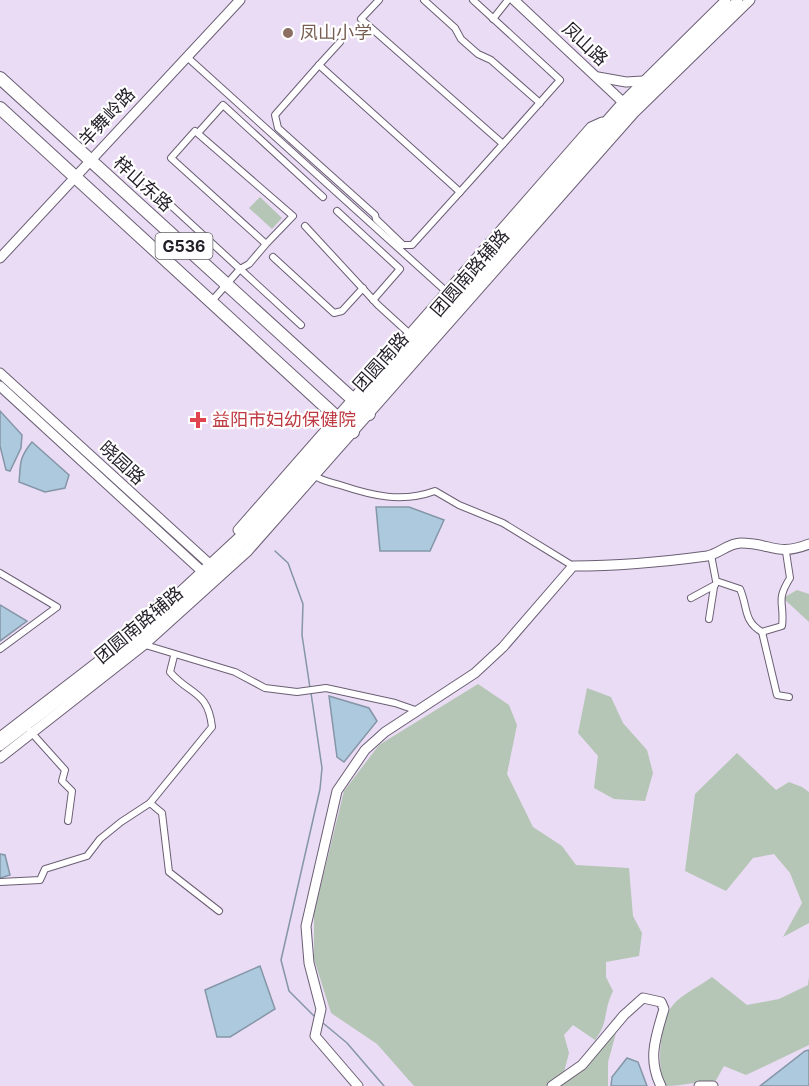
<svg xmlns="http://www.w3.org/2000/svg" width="809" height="1086" font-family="Inter,'Noto Sans SC',sans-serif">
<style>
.green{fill:#b5c6b6}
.water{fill:#adc9de;stroke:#8496a7;stroke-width:1.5}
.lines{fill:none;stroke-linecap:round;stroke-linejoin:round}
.stream{stroke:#8496a7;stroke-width:1.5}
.street-casing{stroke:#6b5f74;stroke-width:8}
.secondary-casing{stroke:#6b5f74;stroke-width:11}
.highway-casing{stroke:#6b5f74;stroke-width:14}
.street{stroke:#fff;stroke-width:6}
.secondary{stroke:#fff;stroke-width:9}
.highway{stroke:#fff;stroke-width:12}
.education-dot{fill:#8d6e63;stroke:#fff;stroke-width:2}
.health-dot{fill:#e0444e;stroke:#fff;stroke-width:2}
.labels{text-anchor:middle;stroke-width:4.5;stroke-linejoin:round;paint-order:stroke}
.shield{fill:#fff;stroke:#656268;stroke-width:1.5}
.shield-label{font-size:16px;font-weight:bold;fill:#231e27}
.education-label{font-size:18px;fill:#785e54;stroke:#fff;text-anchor:start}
.street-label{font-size:18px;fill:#231e27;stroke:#fff}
.health-label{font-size:18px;fill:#be3a42;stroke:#fff;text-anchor:start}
</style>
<rect width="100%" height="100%" fill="#eadcf4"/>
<g class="green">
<path d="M260,197l22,21 -10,11 -23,-21z"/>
<path d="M797,590l12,4v28l-26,-24z"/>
<path d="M478,684l31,21 8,20 -10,49 26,53 29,19 14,19 53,3 4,48 9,17 -3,23 -33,6v15l7,14c-10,20 -4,31 -18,49l-22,-15 -9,10 5,18 -5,19 -18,14h-132l-37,-42 -46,-31 -17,-54v-46l30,-122 35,-46z"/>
<path d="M587,688l24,9 12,26 24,27 6,23 -8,28 -31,-2 -20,-11 4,-32 -20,-23z"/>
<path d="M737,753l39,37 13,-8 13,5 7,5v131l-26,14 19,-34 -12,-30 -16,-19 -21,4 -27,33 -41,-20 10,-77z"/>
<path d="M712,977l35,28 32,-6 29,-14 1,-8v68l-63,30 -22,-9 -9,16c-17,-1 -31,4 -48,4 -13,-15 -6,-67 6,-81 9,-11 27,-19 39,-28z"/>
<path d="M616,1033l-8,29v24h-49l26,-19z"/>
</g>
<g class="water">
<path d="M0,411l22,24 -1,13 -11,23 -4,-1 -6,-24z"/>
<path d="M32,442l37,33 -4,13 -20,4 -26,-10c2,-18 -1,-23 13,-40z"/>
<path d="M376,507h33l35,13 -14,31h-50z"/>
<path d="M0,605l27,16 -27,20z"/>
<path d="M329,696l40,12 8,13 -33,41 -7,-5z"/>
<path d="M0,854l5,1 5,20 -10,3z"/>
<path d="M260,966l15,43 -45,28h-13l-12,-47z"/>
<path d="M809,1050v36h-49l45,-35z"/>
<path d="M627,1058l11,4 9,24h-36l1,-9z"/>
</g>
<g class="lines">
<g class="stream">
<path d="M275,551l13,12 15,41 -1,31 8,53"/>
<path d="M311,693l11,75 -2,21 -39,171 8,31 25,25"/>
<path d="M323,1023l24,20 37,43"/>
</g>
<g class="street-casing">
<g id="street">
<path d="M379,0l-18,19 142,125 57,-64 -87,-80"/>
<path d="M424,0l31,28 6,11 17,15 13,6 49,43"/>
<path d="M493,19l15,-19"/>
<path d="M340,42l-21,23 141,127 43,-48"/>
<path d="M187,57l262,237"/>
<path d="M319,65l-44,50 3,13 97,87 1,4 27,26h9l48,-53"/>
<path d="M198,133l25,-28 100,92"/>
<path d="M139,176l101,93 9,-5 17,-20 -95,-86 24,-27 98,85 -27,28"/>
<path d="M337,211l63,58 -27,31"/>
<path d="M305,226l73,79 34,31"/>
<path d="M273,257l61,56 8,-2 21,-23"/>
<path d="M211,302l29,-33 61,56"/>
<path d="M314,475c7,6 17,7 26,10 33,11 62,18 95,6l24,14 44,18 70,43"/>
<path d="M786,552l4,26c-15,24 -5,24 -8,48l-20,6 15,63 12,2"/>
<path d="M711,555l5,26 24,8c8,18 3,32 22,43"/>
<path d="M0,573l57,34 -57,42"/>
<path d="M691,598l24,-13"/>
<path d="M709,619l5,-32"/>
<path d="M142,644l93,28 30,16 32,4 29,-4 69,15 23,8"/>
<path d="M30,731l35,39 -3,11 10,10 -4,30"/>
<path d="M150,803l12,10 7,59 50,39"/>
<path d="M0,882l40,-2 5,-11 42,-13 13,-17 21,-17 29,-19 62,-76c-4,-37 -23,-32 -42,-55l4,-16"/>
</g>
</g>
<g class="secondary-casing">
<g id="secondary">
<path d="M514,0l112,105"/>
<path d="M598,77l28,5 17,-1"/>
<path d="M0,258l240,-258"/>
<path d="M0,373l214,195"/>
<path d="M0,386l206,189"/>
<path d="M238,530l353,-403 11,-5"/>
<path d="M113,642l54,-45"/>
<path d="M0,737l140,-108 111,-103 372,-424 103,-102"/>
<path d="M0,746l136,-104 104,-95 389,-439 109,-108"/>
<path d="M0,758l144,-113 103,-93 387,-439 116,-113"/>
<path d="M358,1086l-43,-50 6,-27 -12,-46 -3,-37 31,-135 28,-41 20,-18 90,-59 28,-26 70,-81c45,0 90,-4 134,-10 12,-2 21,-13 34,-13 30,0 36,14 68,1"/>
<path d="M552,1086l30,-21 42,-50 19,-17 18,4 3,7c-8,27 -17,50 -3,77"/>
<path d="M699,1086h14"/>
</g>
</g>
<g class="highway-casing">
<g id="highway">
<path d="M0,78l369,336"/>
<path d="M0,108l353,324"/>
</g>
</g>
<use href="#street" class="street"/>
<use href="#secondary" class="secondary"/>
<use href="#highway" class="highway"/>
</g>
<circle class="education-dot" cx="288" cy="33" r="6"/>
<path class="health-dot" d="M195 411h6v6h6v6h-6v6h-6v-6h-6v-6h6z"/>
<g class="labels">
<rect class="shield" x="155.5" y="233" width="57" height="26" rx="4.5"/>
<g class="shield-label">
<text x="184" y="252">G536</text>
</g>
<g class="education-label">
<text x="300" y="39">凤山小学</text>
</g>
<g class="street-label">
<text transform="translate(585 44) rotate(43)" y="6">凤山路</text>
<text transform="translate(107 117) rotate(-47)" y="6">羊舞岭路</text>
<text transform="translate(143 184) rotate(42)" y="6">梓山东路</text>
<text transform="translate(470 273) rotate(-49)" y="6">团圆南路辅路</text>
<text transform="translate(381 362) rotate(-48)" y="6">团圆南路</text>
<text transform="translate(122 463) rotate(43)" y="6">晓园路</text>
<text transform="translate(139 625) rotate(-40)" y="6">团圆南路辅路</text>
</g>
<g class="health-label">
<text x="212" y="426">益阳市妇幼保健院</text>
</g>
</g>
</svg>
